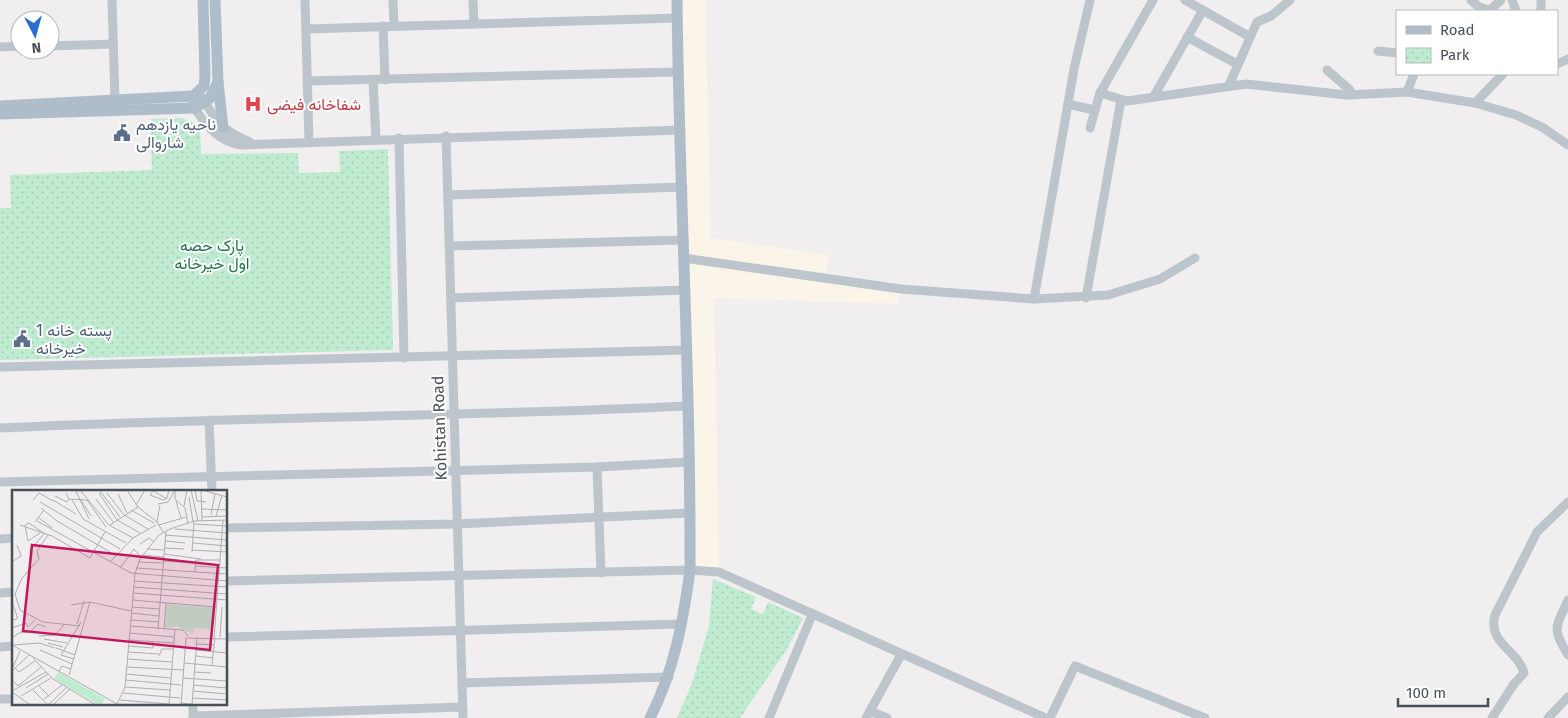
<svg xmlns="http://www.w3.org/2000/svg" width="1568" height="718" font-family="'Fira Sans',Vazirmatn,sans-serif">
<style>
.commercial{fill:#faf5e8}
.park{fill:url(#park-dots)}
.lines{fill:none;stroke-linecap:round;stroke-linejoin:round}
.minor{stroke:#bdc5cc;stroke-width:9}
.major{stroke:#afbdcb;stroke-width:11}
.labels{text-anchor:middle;stroke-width:4;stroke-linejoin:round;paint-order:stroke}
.health-label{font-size:16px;fill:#be3a42;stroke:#fff;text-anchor:start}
.service-label{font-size:16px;fill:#4e5e75;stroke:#fff;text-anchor:start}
.park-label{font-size:16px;fill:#1e754b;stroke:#fff}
.street-label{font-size:16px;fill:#47515a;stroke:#fff}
.inset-road{fill:none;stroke:#acafb3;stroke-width:1}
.view{fill:#c2185b;fill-opacity:0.15;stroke:#c2185b;stroke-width:2.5}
.inset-edge{fill:none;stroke:#47515a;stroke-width:2.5}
</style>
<defs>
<pattern id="park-dots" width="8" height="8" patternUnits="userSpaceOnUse" patternTransform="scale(1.25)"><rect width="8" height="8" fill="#bfebd1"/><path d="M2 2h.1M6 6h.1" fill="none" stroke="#a6cbb6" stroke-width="1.8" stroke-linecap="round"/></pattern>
</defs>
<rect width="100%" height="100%" fill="#f0eeee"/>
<path class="commercial" d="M677,0h28l6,238 118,17 -4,23 76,11 -3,15 -184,-6 5,270 -29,2z"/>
<g class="park">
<path d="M182,118l10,4 8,9 1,23 97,-1 1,20 41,-1 -1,-21 49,-2 5,201 -393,10v-152h11l-1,-33 142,-5 -2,-51z"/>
<path d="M713,579l43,18 -5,12 12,5 5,-12 35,16 -16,31 -47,69h-63l15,-35 17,-57z"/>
</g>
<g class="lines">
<g class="minor">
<path d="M112,0l3,100"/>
<path d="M305,0l4,141"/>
<path d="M393,0l1,26"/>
<path d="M473,0l1,24"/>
<path d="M1185,0l65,37"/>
<path d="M1471,0l8,7 10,3"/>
<path d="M1512,0l4,11"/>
<path d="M1489,11l12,-11"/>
<path d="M1541,11v-11"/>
<path d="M383,26l2,54"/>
<path d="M306,29l371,-11"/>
<path d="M1187,37l50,27"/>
<path d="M50,46l63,-2"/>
<path d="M0,47l20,-1"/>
<path d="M1378,51l19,2"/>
<path d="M1557,64l11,-5"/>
<path d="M1327,70l23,20 1,5"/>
<path d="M373,80l3,59"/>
<path d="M307,81l370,-9"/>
<path d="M1229,85l28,-63 14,-6 19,-16"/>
<path d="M1407,92l7,-18"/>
<path d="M1100,93l27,8 119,-17 101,11 60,-3 68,11 41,12 26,12 26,18"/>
<path d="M201,96c15,25 21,35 49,46"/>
<path d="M1154,96l49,-86"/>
<path d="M192,103c11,20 26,39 49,42l440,-15"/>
<path d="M1475,103l28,-29"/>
<path d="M1068,104l26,6"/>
<path d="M1090,128l10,-35 53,-93"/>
<path d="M446,136l17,582"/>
<path d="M399,138l5,220"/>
<path d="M448,195l235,-8"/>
<path d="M449,246l235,-6"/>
<path d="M684,258l217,31 133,10 74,-4 52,-16 35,-21"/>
<path d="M451,298l234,-8"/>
<path d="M1086,298l35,-198"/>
<path d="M1034,299l40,-230 16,-69"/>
<path d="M0,367l686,-17"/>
<path d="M209,420l3,72"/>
<path d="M0,428c229,-11 458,-11 687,-22"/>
<path d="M597,467l4,106"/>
<path d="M0,482l597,-15 92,-5"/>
<path d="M226,528l231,-4 233,-11"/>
<path d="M0,539l14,-1"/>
<path d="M226,581l464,-11 29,2 327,146"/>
<path d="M0,593l14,-1"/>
<path d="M1568,600c-12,28 -17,27 0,55"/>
<path d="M226,637l456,-13"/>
<path d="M0,647l14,-1"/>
<path d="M462,683l207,-6"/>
<path d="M0,699h14"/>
<path d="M193,704v14"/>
<path d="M870,711l17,7"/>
<path d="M193,716l269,-9"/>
<path d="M769,718l43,-103"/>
<path d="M866,718l35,-63"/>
<path d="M1050,718l25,-52 130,52"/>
<path d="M1492,718l22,-34 10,-11c-6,-23 -37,-30 -29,-58l42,-83 31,-30"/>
<path d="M1548,718l20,-21"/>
</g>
<g class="major">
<path d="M215,0l3,82 5,46"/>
<path d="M0,106l193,-10 11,-10 1,-10 -2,-76"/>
<path d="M0,114l194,-6 16,-10 8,-16"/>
<path d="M650,718c24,-47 33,-96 40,-148 1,-190 -11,-380 -13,-570"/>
</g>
</g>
<defs>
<g id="hospital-bare" transform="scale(1.35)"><path d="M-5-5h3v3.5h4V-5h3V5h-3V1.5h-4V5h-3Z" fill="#e0444e" stroke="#fff" stroke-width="2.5" paint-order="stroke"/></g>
<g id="civic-bare" transform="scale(1.35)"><path d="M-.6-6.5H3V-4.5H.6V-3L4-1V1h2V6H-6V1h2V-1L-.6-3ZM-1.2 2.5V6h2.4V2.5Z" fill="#5c6f8a" stroke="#fff" stroke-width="2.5" paint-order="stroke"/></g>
</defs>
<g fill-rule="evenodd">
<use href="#hospital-bare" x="253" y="104"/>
<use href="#civic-bare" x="122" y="133"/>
<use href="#civic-bare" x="22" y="339"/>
</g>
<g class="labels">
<g class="health-label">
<text x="267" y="110">شفاخانه فیضی</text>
</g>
<g class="service-label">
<text x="136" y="130">ناحیه یازدهم<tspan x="136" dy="18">شاروالی</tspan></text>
<text x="36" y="336">1 پسته خانه<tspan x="36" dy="18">خیرخانه</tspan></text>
</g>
<g class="park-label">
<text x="212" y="251">پارک حصه<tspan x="212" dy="18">اول خیرخانه</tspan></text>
</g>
<g class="street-label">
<text transform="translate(439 428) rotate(-92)" y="6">Kohistan Road</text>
</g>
</g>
<g transform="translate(12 490)">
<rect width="215" height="215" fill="#f0eeee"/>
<path d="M155,114l48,4 -1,18 -4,3 -16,-1 -1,6 -17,-8 -11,2zM46,182l47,27 -3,4 -3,2 -45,-26z" fill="#bfebd1"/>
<path class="inset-road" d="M68,0l29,35 24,13M115,0l11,17 19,15 6,10M140,0l15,9M179,0l7,31M183,0l2,11 9,1M189,0l1,31M190,0l25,7M64,1l13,28M88,1l20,26M141,1l-3,4 13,5 4,-2 2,-8M163,1v8l10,9 3,15M54,3l3,6 18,1M87,3l18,27 23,13M95,3l17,22 24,14M106,4l9,19M43,6l12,6 2,-3M177,7l4,25M84,9l17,23M21,10l6,-7 14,8M41,10l23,14M60,10l11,19 43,24M69,10l10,16M75,10l19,27M164,11l5,17M28,12l80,47M146,14l10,-2 7,-12M124,15l9,-15M172,16l3,-16M29,18l16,13 58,34M189,19l26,1M119,20l23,13M199,25l4,-22M204,26l6,-21M190,27l25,-1M27,28l13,10M25,31l94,52 96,8M23,32l9,-12M145,32l3,-17M182,34l33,2M8,35l32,11 38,22 15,-26M98,35l28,-18M147,35l27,-8M163,39l52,4M28,43l-12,8 -3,-16 4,-2 16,11M36,45l-11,16 2,8 -17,19 -7,16 5,16 23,12 37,4M153,45l62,5M153,51l20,2M181,53l34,3M128,54l9,-6 4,3M152,58l20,1M135,59l17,1M180,60l35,2M180,62l2,-31M152,64l37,5M130,65l22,2M19,69l-1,-9 14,-16M99,71l22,-23 23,-13M151,71l32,2M0,72l9,-6 -4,-11M126,72l25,1M183,76l32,2M109,77l13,-18 7,8M124,78l91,6M183,82l1,-12h24M122,91l93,6M121,97l94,7M121,103l94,7M120,110l84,7M0,112l5,14v3l-5,1M59,115l19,-3 41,9M120,117l28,2M119,123l28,3M119,130l28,2M65,134l7,-23M118,136l53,4 5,6M0,138l14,-5 2,4 7,-7M146,139l8,-98M152,139l2,-26M18,142l8,-8 8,3M118,143l44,4M27,146l16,-1 9,-10M208,147l2,-30M0,148l7,-5 11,-1M202,148l9,-118M32,149l23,4M117,150l45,3M36,153l15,4M185,154l17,1M0,155l107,60M1,155l26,-2 16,5M117,156l24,2v-6M44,158l19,7M28,160l32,14M184,160l31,3M116,162l31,2M147,166l3,-7h11M184,166l17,2M21,168l20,21 43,26M62,169l-13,-4 20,-33M115,169l45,3M172,173l43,4M200,175l3,-27M1,177l7,-16M115,177l57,3M3,178l4,4 16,-11M0,181l17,-16M47,181l3,-5 9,3M182,182l17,1M114,184l45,4M57,185l21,-73M171,188l44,3M113,190l56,5M1,191l5,5 23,-19M181,195l34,3M27,196l11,11M113,197l45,3M14,198l22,-14M21,200l15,15 18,-17M0,201l34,-19M181,201l34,3M0,202l17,12M111,203l57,5M9,206l30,-18M180,208l35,2M32,209l18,-14M108,210l49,4M169,213l17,2M105,214l8,-17 10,-113 5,-15 19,-24 11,-6 24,-8 33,-1M41,215l17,-16M157,215l6,-75M169,215l5,-67 41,1M180,215l5,-68"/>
<path class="view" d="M20,55l186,20 -8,85 -187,-19z"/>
<rect width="215" height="215" class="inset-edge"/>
</g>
<rect x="1396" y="10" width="162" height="65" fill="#ffffff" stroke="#b5b9bd"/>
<rect x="1406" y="26" width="25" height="8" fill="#afbdcb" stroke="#b5b9bd"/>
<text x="1440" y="35" font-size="15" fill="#47515a">Road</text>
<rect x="1406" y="48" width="25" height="15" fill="url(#park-dots)" stroke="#b5b9bd"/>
<text x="1440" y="60" font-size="15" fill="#47515a">Park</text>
<g transform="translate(35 35) rotate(174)"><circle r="24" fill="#ffffff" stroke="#b5b9bd"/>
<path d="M0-4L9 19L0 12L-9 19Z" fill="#276ed1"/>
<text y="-8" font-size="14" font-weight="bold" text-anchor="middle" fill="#47515a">N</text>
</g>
<path d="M1398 698v8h90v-8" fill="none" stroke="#47515a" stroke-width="2.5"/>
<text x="1406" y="698" font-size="15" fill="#47515a" stroke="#ffffff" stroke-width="4" paint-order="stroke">100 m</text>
</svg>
